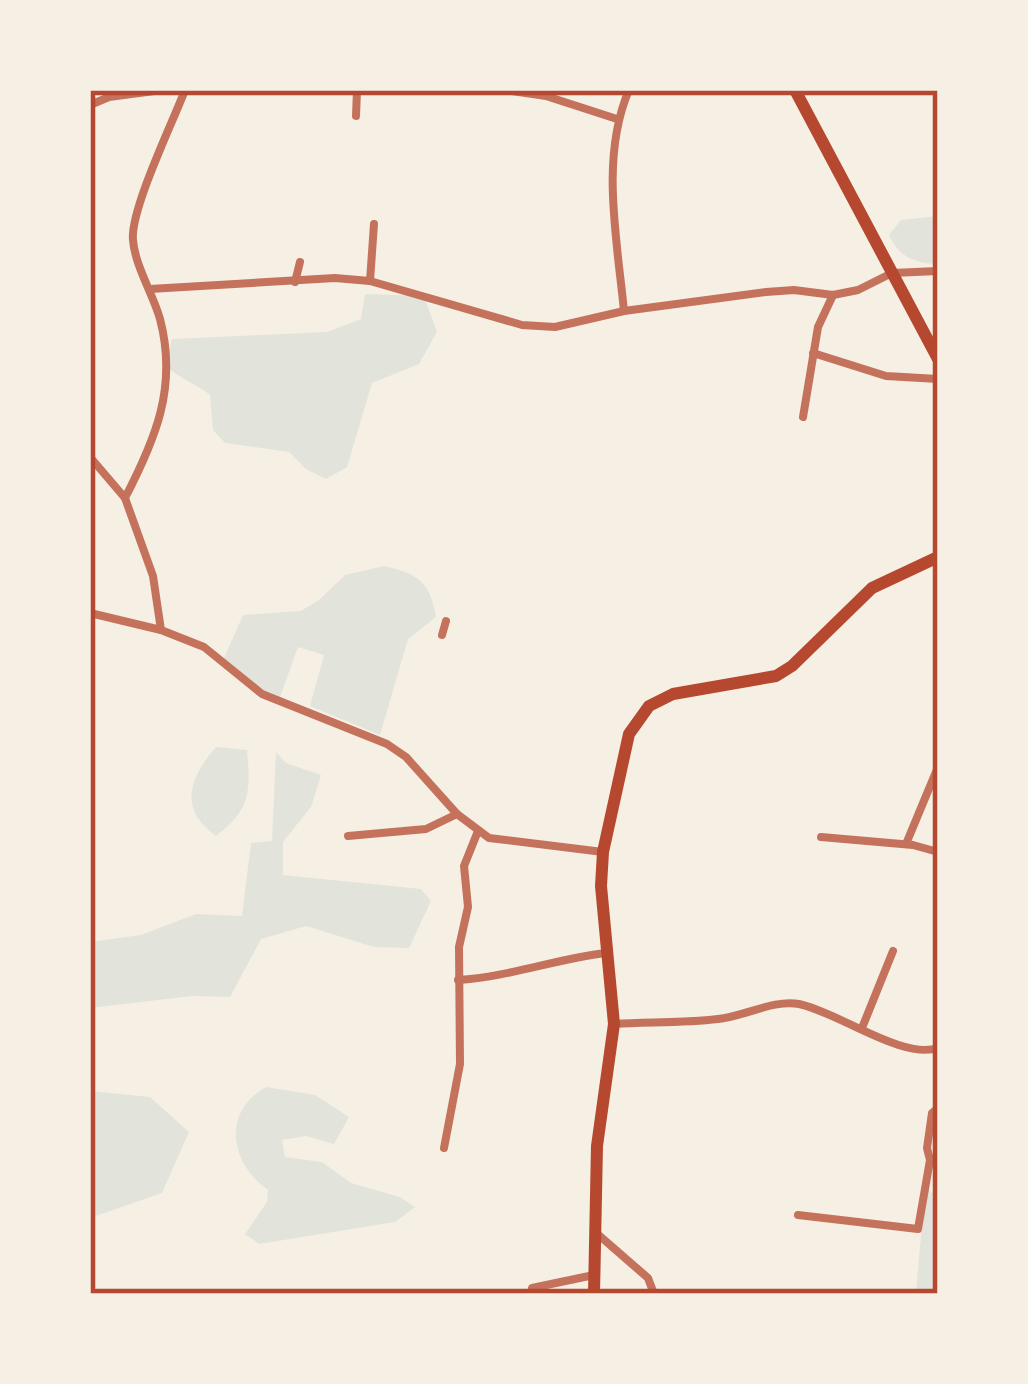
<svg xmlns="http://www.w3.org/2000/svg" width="1028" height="1384" font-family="Rubik,sans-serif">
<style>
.green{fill:#e2e4dc}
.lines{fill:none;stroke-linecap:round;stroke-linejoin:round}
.minor{stroke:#c5725c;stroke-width:8}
.primary{stroke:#b5482f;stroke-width:12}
.neatline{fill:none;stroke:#b5482f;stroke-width:4.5}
</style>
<rect width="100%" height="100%" fill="#f6efe4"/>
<g class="green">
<path d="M938,216v48c-24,-1 -39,-7 -49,-29l12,-15z"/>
<path d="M365,294l59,2 13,36 -18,32 -47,19 -25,84 -21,12 -20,-10 -17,-17 -64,-9 -12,-13 -3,-35c-15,-12 -32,-17 -45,-30l7,-26 155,-7 34,-13z"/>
<path d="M384,566c34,8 46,15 52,51l-28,22 -28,96 -70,-29 14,-51 -26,-8 -19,53 -17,-6 -38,-36 19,-43 58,-4 18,-11 26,-25z"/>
<path d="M216,747l31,3c4,42 3,60 -31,86 -38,-27 -27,-58 0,-89z"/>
<path d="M276,752l10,11 35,12 -10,32 -28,35v33l138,14 10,12 -22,47 -35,-1 -68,-21 -45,13 -31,58 -38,-1 -102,12v-66l51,-7 55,-21 46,2 9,-73 21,-2z"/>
<path d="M266,1087l49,8 34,22 -15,27 -28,-8 -24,4 3,17 37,5 29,21 49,14 15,10 -20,15 -136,22 -14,-10 22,-32 1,-12c-39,-28 -46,-78 -2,-103z"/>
<path d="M90,1091l60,6 39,35 -27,61 -72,25z"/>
<path d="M925,1188l13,8v98h-22z"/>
</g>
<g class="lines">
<g class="minor">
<path d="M504,90l42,6 71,23"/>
<path d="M90,105l19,-8 53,-7"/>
<path d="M356,116l1,-26"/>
<path d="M370,281l4,-57"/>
<path d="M295,282l5,-20"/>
<path d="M150,289l185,-11 35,3 152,44 33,2 69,-16 142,-19 28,-2 39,5 25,-5 34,-17 46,-2"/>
<path d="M624,311c-7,-72 -24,-154 5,-221"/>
<path d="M813,353l73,23 52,3"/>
<path d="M803,417l15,-90 15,-32"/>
<path d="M90,457l35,41"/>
<path d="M90,613l71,17 43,17 58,47 125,50 19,13 51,57 32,24 114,14"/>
<path d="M161,630l-8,-54 -28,-78c30,-58 53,-111 35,-179 -7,-25 -25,-53 -27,-79 -3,-30 40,-118 52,-150"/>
<path d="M442,635l4,-14"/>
<path d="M348,836l78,-7 31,-15"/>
<path d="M821,837l92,8 25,7"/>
<path d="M906,844l32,-77"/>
<path d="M458,980c51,-3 97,-21 148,-27"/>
<path d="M615,1024c34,-2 69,-1 103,-5 25,-2 56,-20 81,-15 39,8 103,56 139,44"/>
<path d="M862,1028l31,-77"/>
<path d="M444,1148l16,-84 -1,-117 9,-40 -4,-41 14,-35"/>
<path d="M798,1215l120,14 12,-69 -3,-12 5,-35 6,-5"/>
<path d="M594,1231l54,47 6,16"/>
<path d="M531,1294l1,-6 62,-13"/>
</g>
<g class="primary">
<path d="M795,90l143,269"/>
<path d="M594,1294l3,-148 17,-122 -13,-138 2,-34 26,-118 20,-28 24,-12 103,-18 16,-10 80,-78 66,-31"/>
</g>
</g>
<rect width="1028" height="1384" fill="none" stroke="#f6efe4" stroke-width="186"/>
<rect x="93" y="93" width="842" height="1198" class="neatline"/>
</svg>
